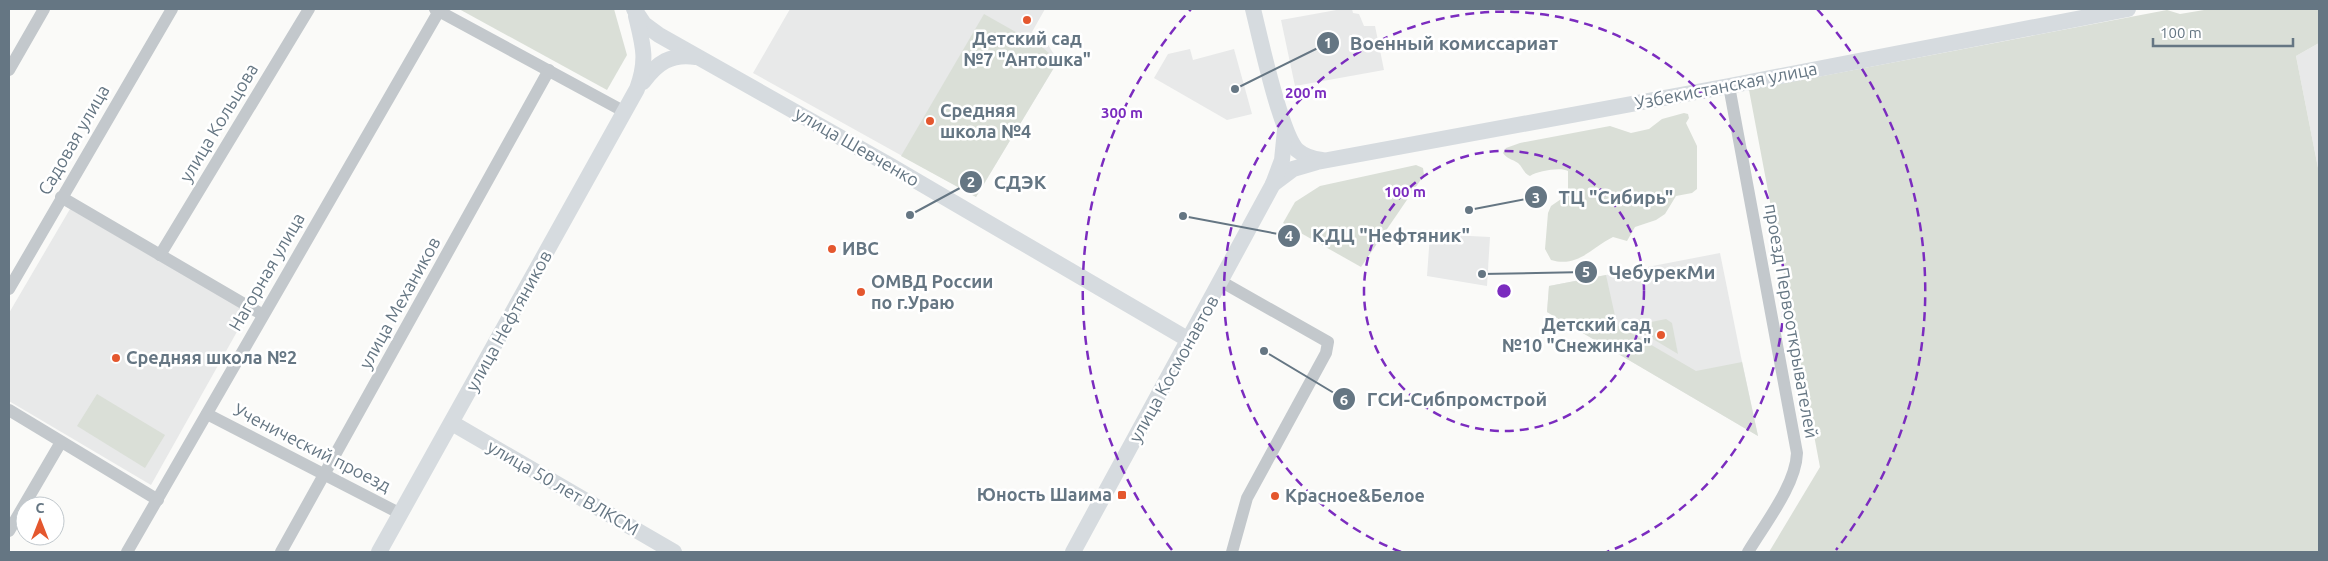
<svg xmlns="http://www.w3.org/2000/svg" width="2328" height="561" font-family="Ubuntu,sans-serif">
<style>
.built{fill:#e8e9e9}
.green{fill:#dadfd7}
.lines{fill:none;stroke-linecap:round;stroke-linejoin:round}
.minor{stroke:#c3c8cc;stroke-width:12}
.major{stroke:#d6dbdf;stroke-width:16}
.ring{fill:none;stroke:#7b2cbf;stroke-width:2.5;stroke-dasharray:9 6}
.poi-dot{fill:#e4572e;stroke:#fff;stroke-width:2}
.labels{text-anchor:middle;stroke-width:5;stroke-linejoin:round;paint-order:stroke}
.poi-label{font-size:18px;font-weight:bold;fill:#657683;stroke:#fff;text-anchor:start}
.street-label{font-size:18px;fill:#657683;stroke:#fff}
.centre{fill:#7b2cbf;stroke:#fff;stroke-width:2.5}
.ring-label{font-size:15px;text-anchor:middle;font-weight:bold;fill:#7b2cbf;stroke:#fff;stroke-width:5;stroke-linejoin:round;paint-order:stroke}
.leader{fill:none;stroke:#657683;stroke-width:2}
.callout-dot{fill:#657683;stroke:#fff;stroke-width:2}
.mark-label{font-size:15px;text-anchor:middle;font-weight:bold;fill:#fff}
.callout-label{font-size:19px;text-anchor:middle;font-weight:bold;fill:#657683;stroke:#fff;stroke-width:5;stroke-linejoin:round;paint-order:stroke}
</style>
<rect width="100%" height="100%" fill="#fafaf8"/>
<g class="built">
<path d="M790,9h255l-13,23 15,11 11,18 -82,136 -223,-124z"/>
<path d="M1342,9h10l1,4 6,1 5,12h11l9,44 -89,16 -14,-66z"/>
<path d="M2319,43v130l-23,-117z"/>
<path d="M1190,49l3,11 41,-11 18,65 -25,6 -73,-42 14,-24z"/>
<path d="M70,209l178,103 -97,173 -142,-84v-88z"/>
<path d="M1430,234l60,3 -3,49 -60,-10z"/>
<path d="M1720,253l21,104 17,79 -211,-124 2,-26z"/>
</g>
<g class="green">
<path d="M459,9h155l13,46 -20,35z"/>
<path d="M2210,9h109v34l-23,13 23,117v379h-550l51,-85 -71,-377 418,-80 13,4z"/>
<path d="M984,14l58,33 16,14 -82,136 -75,-41z"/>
<path d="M1684,113l4,1 1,4 -3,5 11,23v43l-5,4 -16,3 -11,18 -9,6 -21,7 -8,14 -14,-4c-22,11 -35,31 -62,23l-6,-11 3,-36 3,-7 13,-9 4,-8v-18c-8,-4 -30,0 -38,5 -7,-3 -7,-9 -12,-13 -6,-4 -11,-4 -15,-10l3,-5 14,-5 90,-17 21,7 18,-4 13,-10z"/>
<path d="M1416,165l7,3 1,7 -63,92 -78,-44 12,-21 25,-16z"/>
<path d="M1606,275l11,50 79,46 46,-9 16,74 -211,-124 2,-26z"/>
<path d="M1666,319l6,4 6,31 -47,-28z"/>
<path d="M97,394l68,41 -20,33 -68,-42z"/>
</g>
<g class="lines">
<g class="minor">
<path d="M435,9l190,103"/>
<path d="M9,70l35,-61"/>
<path d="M1729,86l68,367c-1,32 -33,72 -49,99"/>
<path d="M61,197l202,118"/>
<path d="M160,255l149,-246"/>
<path d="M1222,282l106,60 -2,11 -79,145 -15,54"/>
<path d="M9,289l163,-280"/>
<path d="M9,410l149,90"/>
<path d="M207,414l194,100"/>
<path d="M9,531l52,-89"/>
<path d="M127,552l312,-541"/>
<path d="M281,552l268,-482"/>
</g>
<g class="major">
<path d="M634,9l10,15 15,11 232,131 298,174"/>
<path d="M1253,9c7,28 27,123 44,141 7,6 16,9 25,10"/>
<path d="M643,82c14,-19 28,-29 53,-25"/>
<path d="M1273,184l20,-15 24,-7 412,-76 399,-77"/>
<path d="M452,423l222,129"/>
<path d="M379,552l258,-463c11,-29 6,-44 -1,-73"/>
<path d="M1073,552l200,-368 9,-24 3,-30"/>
</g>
</g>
<g class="ring">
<circle cx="1504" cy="291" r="140"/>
<path d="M1401 552A280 280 0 1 1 1607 552"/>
<path d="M1172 550A421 421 0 0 1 1191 9M1817 9A421 421 0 0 1 1836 550"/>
</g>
<g class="poi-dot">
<circle cx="1027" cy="20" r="5"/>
<circle cx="930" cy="121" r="5"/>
<circle cx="832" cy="249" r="5"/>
<circle cx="861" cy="292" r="5"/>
<circle cx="1661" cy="335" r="5"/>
<circle cx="116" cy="358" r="5"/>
<rect x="1117" y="490" width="10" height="10" rx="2.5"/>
<circle cx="1275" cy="496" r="5"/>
</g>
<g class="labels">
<g class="poi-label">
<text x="1027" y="45" text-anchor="middle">Детский сад<tspan x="1027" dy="21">№7 "Антошка"</tspan></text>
<text x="940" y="117">Средняя<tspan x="940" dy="21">школа №4</tspan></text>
<text x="842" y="255">ИВС</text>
<text x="871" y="288">ОМВД России<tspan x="871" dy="21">по г.Ураю</tspan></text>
<text x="1651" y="331" text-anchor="end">Детский сад<tspan x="1651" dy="21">№10 "Снежинка"</tspan></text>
<text x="126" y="364">Средняя школа №2</text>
<text x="1112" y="501" text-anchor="end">Юность Шаима</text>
<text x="1285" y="502">Красное&amp;Белое</text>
</g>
<g class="street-label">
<text transform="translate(1726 86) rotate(-11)" y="6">Узбекистанская улица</text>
<text transform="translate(219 123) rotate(-59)" y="6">улица Кольцова</text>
<text transform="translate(74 140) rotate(-60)" y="6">Садовая улица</text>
<text transform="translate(857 147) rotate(30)" y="6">улица Шевченко</text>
<text transform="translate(267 272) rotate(-60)" y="6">Нагорная улица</text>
<text transform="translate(400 303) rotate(-61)" y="6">улица Механиков</text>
<text transform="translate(509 321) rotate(-61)" y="6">улица Нефтяников</text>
<text transform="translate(1791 321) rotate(80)" y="6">проезд Первооткрывателей</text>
<text transform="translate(1174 369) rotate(-61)" y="6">улица Космонавтов</text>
<text transform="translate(312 448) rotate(27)" y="6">Ученический проезд</text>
<text transform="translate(563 488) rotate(30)" y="6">улица 50 лет ВЛКСМ</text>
</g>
</g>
<circle cx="1504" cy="291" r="8" class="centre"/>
<g class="ring-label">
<text x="1306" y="98">200 m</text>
<text x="1122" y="118">300 m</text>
<text x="1405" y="197">100 m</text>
</g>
<path class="leader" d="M1235 89L1328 43M910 215L971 182M1469 210L1536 197M1183 216L1289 236M1482 274L1586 272M1264 351L1344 399"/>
<g class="callout-dot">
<circle cx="1235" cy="89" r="5"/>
<circle cx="910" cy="215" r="5"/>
<circle cx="1469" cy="210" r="5"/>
<circle cx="1183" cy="216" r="5"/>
<circle cx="1482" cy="274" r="5"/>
<circle cx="1264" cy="351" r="5"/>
<circle cx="1328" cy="43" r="12"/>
<circle cx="971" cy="182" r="12"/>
<circle cx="1536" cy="197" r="12"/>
<circle cx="1289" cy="236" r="12"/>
<circle cx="1586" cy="272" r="12"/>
<circle cx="1344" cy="399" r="12"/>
</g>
<g class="mark-label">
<text x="1328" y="48">1</text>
<text x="971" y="187">2</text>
<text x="1536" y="203">3</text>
<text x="1289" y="241">4</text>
<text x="1586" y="277">5</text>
<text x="1344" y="405">6</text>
</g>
<g class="callout-label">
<text x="1454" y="50">Военный комиссариат</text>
<text x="1020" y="189">СДЭК</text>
<text x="1616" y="204">ТЦ "Сибирь"</text>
<text x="1391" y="242">КДЦ "Нефтяник"</text>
<text x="1662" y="279">ЧебурекМи</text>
<text x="1457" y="406">ГСИ-Сибпромстрой</text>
</g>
<rect width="2328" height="561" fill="none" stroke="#657683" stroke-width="20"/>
<g transform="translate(40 521)"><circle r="24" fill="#ffffff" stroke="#c1c8cd"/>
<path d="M0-4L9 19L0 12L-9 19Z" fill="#e4572e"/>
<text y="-8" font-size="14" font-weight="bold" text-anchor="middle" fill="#657683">С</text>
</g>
<path d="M2153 38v8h140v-8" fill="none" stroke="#657683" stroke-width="2.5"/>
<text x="2160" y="38" font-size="15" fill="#657683" stroke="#ffffff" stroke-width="4" paint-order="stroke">100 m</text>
</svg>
